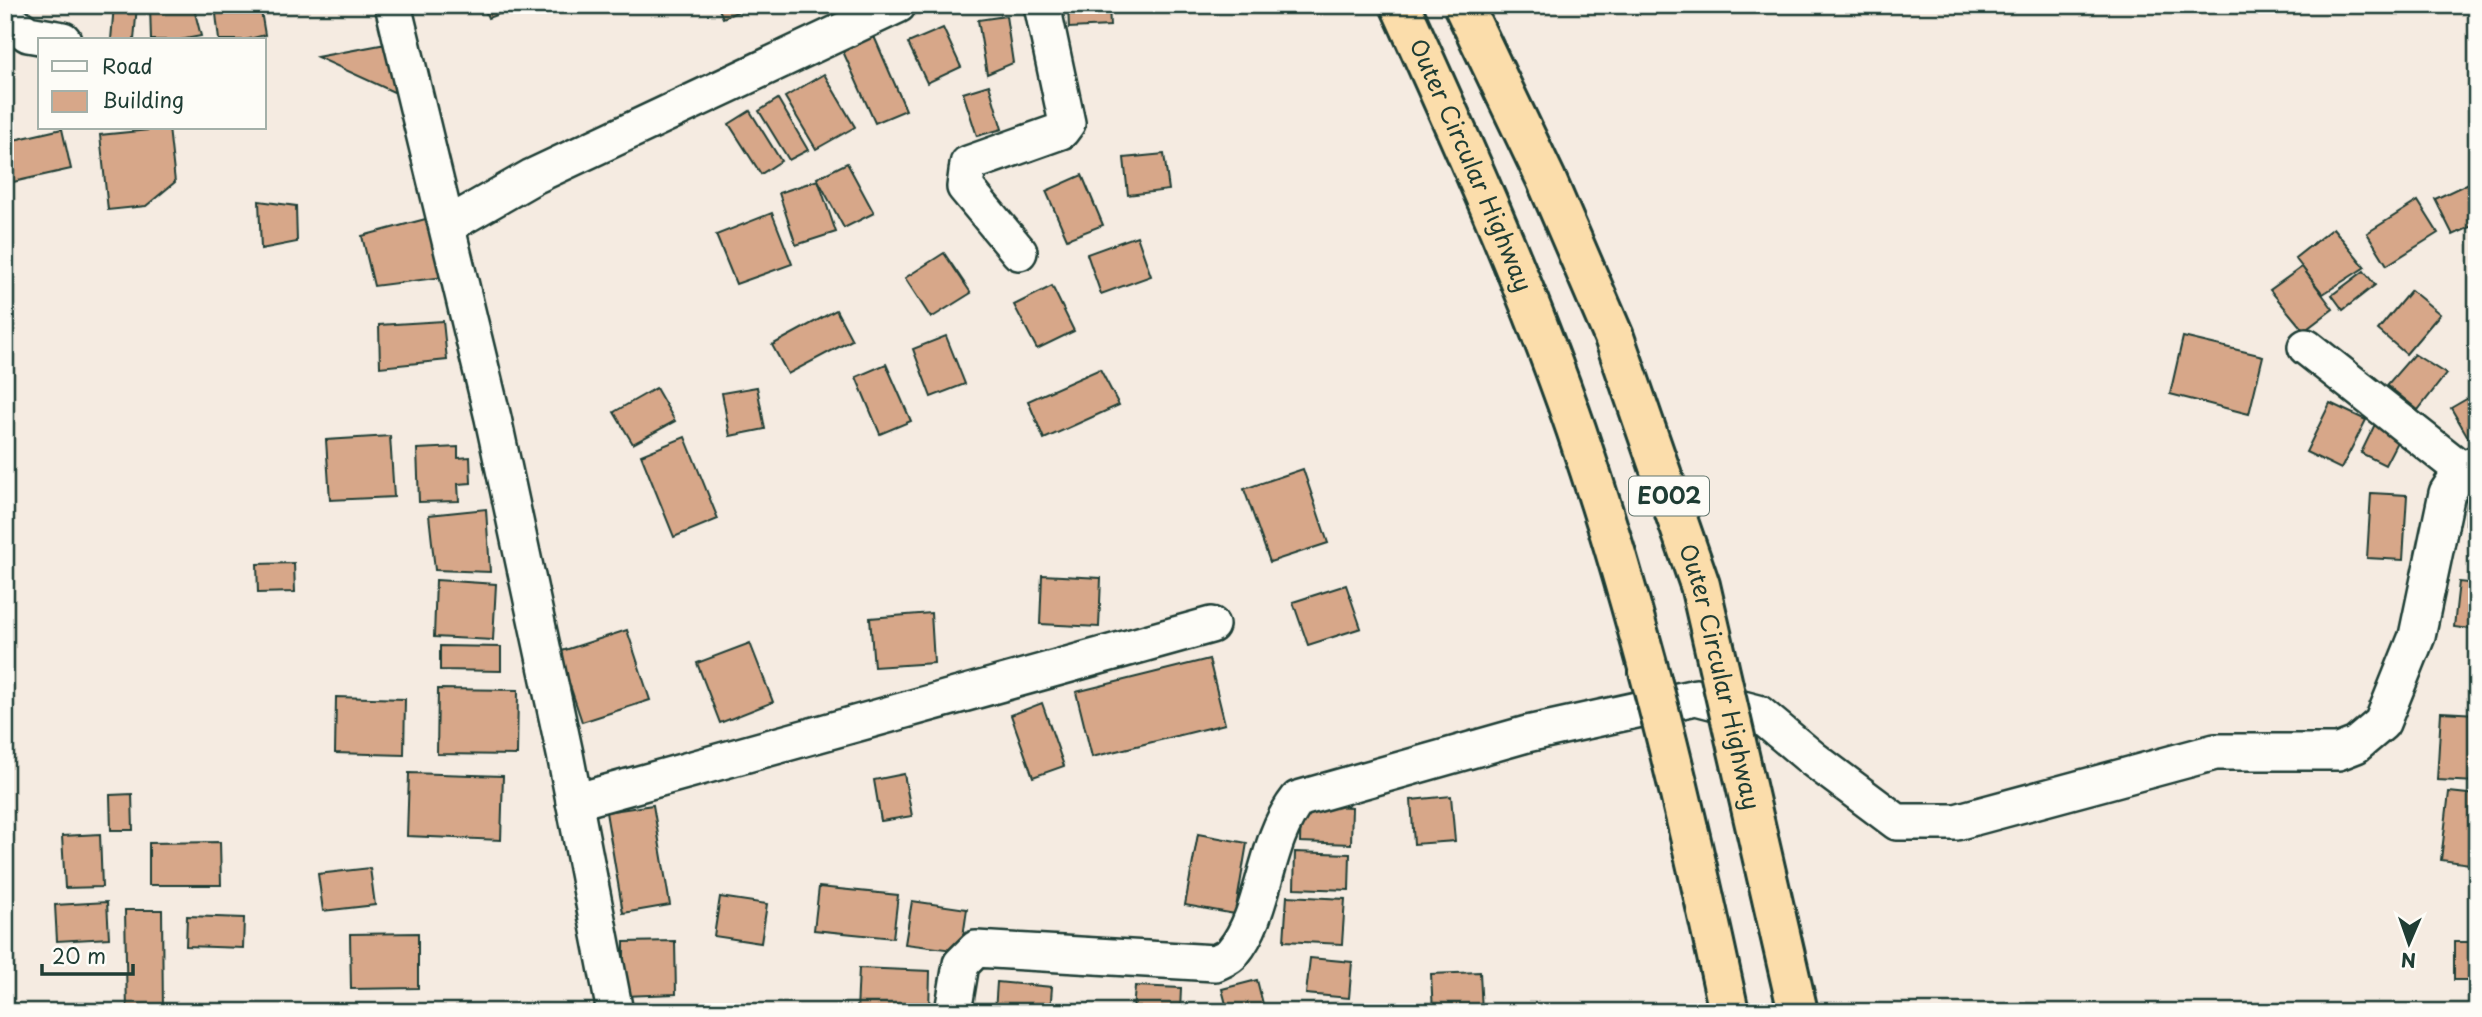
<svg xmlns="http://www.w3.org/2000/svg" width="2482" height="1017" font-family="'Playpen Sans',sans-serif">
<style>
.building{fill:#d7a789;stroke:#1f3d34;stroke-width:2}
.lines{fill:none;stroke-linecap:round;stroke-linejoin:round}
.street-casing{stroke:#1f3d34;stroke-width:40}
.street{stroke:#fdfcf7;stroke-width:35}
.highway-bridge-casing{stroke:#1f3d34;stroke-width:44;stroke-linecap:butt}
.highway-bridge{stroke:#fbddab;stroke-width:38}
.labels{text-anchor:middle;stroke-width:7;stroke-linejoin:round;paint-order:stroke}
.shield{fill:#fdfcf7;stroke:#62766e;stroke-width:2}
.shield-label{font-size:23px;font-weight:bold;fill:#1f3d34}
.street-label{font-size:24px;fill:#1f3d34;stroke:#fdfcf7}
</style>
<rect width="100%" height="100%" fill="#f5ebe1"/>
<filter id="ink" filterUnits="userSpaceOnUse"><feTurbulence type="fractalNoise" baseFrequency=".0143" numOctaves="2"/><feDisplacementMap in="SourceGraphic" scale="14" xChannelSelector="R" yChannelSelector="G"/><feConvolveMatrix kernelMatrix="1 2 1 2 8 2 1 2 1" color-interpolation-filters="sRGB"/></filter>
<g filter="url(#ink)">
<g class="building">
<path d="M114,5h23l-3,35h-23z"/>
<path d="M150,5h43l8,31 -21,4h-29z"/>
<path d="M215,5h45l5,30 -20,5h-26z"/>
<path d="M483,5h40l-35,13z"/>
<path d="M717,5h36l-30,13z"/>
<path d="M1068,5h41l1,21 -41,2z"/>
<path d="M1006,16l7,47 -26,11 -9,-54z"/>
<path d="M943,28l18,39 -34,16 -19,-40z"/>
<path d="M873,34l33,76 -31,13 -34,-76z"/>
<path d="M386,44l10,49 -79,-36z"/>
<path d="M824,74l31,53 -39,22 -31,-52z"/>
<path d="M989,85l13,44 -25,7 -14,-43z"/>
<path d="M778,99l30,51 -19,10 -30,-49z"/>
<path d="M750,111l31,50 -20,13 -32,-50z"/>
<path d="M169,128l6,54 -29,24 -38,4 -8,-75z"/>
<path d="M62,129l9,40 -58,13 -8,-40z"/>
<path d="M1164,154l5,36 -41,5 -4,-37z"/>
<path d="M847,163l27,50 -30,15 -27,-50z"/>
<path d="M1082,175l21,50 -36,14 -21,-48z"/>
<path d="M818,180l18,52 -40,13 -17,-52z"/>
<path d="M2473,181l4,8v35l-24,11 -18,-36z"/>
<path d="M259,201l37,5 1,36 -36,7z"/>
<path d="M2418,201l20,32 -51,32 -20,-32z"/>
<path d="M772,213l20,51 -56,20 -20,-49z"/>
<path d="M433,217l19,59 -78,10 -12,-50z"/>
<path d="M2333,228l32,39 -42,27 -28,-36z"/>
<path d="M1137,236l14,40 -50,18 -14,-40z"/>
<path d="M944,253l27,40 -40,25 -26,-40z"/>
<path d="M2302,267l31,42 -29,22 -34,-41z"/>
<path d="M2364,271l11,14 -32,25 -11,-15z"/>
<path d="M1052,286l22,45 -37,18 -23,-44z"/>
<path d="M2411,290l29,24 -34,40 -28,-24z"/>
<path d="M836,310l16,30 -64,34 -16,-29z"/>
<path d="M443,321l4,39 -67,7 -1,-42z"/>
<path d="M946,336l19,48 -34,13 -18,-48z"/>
<path d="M2183,337l80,19 -14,58 -79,-20z"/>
<path d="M2414,354l32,20 -28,36 -31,-25z"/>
<path d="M886,364l25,57 -31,13 -24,-57z"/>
<path d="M1100,369l19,36 -75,34 -16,-38z"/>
<path d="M757,387l8,42 -35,7 -8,-43z"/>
<path d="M656,388l19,33 -42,23 -19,-32z"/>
<path d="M2477,393v39l-9,5 -17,-29z"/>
<path d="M2330,403l36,17 -25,49 -35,-17z"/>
<path d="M2376,422l25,12 -16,31 -24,-12z"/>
<path d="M390,436l4,61 -64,3 -4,-60z"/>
<path d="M685,437l33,82 -44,18 -33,-82z"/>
<path d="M458,447v11l12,-1 1,26 -13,1 1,17 -40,1 -2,-53z"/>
<path d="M1303,469l25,74 -58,19 -26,-73z"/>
<path d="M2468,482l9,1v41h-11z"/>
<path d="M2371,493l36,2 -4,65 -36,-2z"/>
<path d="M486,509l4,63 -55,-2 -6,-55z"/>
<path d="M294,563l1,29 -37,1 -1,-29z"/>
<path d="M1042,575l59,3 -2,49 -59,-3z"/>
<path d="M436,580l60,4 -3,56 -59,-3z"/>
<path d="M2459,582l18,2v46l-23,-3z"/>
<path d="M1346,585l15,43 -53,17 -15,-43z"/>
<path d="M931,613l3,50 -60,4 -4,-49z"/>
<path d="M627,630l23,70 -68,22 -23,-70z"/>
<path d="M750,643l23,59 -53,21 -23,-60z"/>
<path d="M440,646l61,1v24l-61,-1z"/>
<path d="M1209,659l16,65 -133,33 -16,-65z"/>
<path d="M438,689l80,1 -1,65 -80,-1z"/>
<path d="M336,697l69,2 -1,56 -69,-2z"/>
<path d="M1042,703l22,63 -31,11 -22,-62z"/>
<path d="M2441,712l36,2v68l-40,-2z"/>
<path d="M409,773l94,3 -2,64 -94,-4z"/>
<path d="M904,774l8,42 -31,5 -7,-41z"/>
<path d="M2449,792l28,3v70l-36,-5z"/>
<path d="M132,794l1,36h-22l-1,-35z"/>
<path d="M1451,796l4,45 -41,3 -3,-44z"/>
<path d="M653,805l17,100 -47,8 -17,-101z"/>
<path d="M1301,805l51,2 -1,37 -51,-2z"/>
<path d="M100,834l2,53 -37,1 -3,-52z"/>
<path d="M1198,834l49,9 -12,71 -50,-9z"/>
<path d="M220,842l1,43h-72v-42z"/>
<path d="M1295,852l55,2 -1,36 -55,-2z"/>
<path d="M370,868l5,37 -52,6 -5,-37z"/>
<path d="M819,887l79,8 -5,43 -79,-8z"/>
<path d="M1287,896l58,3 -3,45 -58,-3z"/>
<path d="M720,897l47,7 -6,39 -47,-7z"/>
<path d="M912,901l55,8 -6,42 -56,-7z"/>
<path d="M107,902l2,36 -52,3 -2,-36z"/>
<path d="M125,910h37l1,102h-36z"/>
<path d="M187,916l57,2 -1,30 -57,-2z"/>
<path d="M418,933v55l-67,1 -1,-55z"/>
<path d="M5,936h3l2,76h-5z"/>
<path d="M675,941l1,53 -52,2v-54z"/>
<rect x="2454" y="942" width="23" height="38"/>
<path d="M1310,958l42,4 -3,36 -43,-4z"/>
<path d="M859,968l71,3 -1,41h-72z"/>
<path d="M1480,972l2,40h-49l-2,-38z"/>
<path d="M1257,980l8,32h-37l-6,-23z"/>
<path d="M997,982l55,5 -2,25h-55z"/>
<path d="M1135,986l46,2 -1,24h-47z"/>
</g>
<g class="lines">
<g class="street-casing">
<g id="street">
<path d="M393,5l100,413 72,336 50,258"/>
<path d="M5,18l23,16 35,6"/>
<path d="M448,225l84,-48 366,-172"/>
<path d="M1019,252l-54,-65 3,-23 93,-33 6,-8 -25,-118"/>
<path d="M2306,347l156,123"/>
<path d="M574,802l637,-177"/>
<path d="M953,1012l8,-48 15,-15 239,14c6,-3 15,-6 18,-11 33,-39 30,-109 65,-153l229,-65 169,-37 62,16 55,46 84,63h59l259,-70h123l18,-7 26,-22 35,-87 30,-143 15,-23 15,-7"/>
</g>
</g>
<use href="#street" class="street"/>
<g class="highway-bridge-casing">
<g id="highway-bridge">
<path id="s1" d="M1400,5c63,139 126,279 176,424 65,190 111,386 153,583"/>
<path id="s2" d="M1463,5l83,174 68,158 86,248 98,427"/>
</g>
</g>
<use href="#highway-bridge" class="highway-bridge"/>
</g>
</g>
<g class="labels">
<rect class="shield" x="1629" y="476.5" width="80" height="39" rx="5"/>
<g class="shield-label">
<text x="1669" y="504">E002</text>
</g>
<g class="street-label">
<text dy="8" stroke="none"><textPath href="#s1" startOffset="175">Outer Circular Highway</textPath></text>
<text dy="8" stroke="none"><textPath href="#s2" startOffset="721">Outer Circular Highway</textPath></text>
</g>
</g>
<rect width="2482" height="1017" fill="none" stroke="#fdfcf7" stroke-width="28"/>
<rect x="14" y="14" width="2454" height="989" fill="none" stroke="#1f3d34" stroke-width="2.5" filter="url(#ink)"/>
<rect x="38" y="38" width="228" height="91" fill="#fdfcf7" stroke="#a4b0a9" stroke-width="2"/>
<rect x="52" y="61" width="35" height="10" fill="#fdfcf7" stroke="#a4b0a9" stroke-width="2"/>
<text x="102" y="74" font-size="21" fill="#1f3d34">Road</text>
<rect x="52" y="91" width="35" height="21" fill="#d7a789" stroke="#a4b0a9" stroke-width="2"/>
<text x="102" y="108" font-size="21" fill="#1f3d34">Building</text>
<g transform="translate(2409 943) rotate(182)" stroke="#fdfcf7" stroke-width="5" paint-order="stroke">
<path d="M0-5L12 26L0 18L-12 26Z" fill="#1f3d34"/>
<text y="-10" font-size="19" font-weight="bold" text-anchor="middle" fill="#1f3d34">N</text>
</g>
<path d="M42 964v10h91v-10" fill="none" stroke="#1f3d34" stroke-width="3.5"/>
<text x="52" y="964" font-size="21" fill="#1f3d34" stroke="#fdfcf7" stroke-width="5" paint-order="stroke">20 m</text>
</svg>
